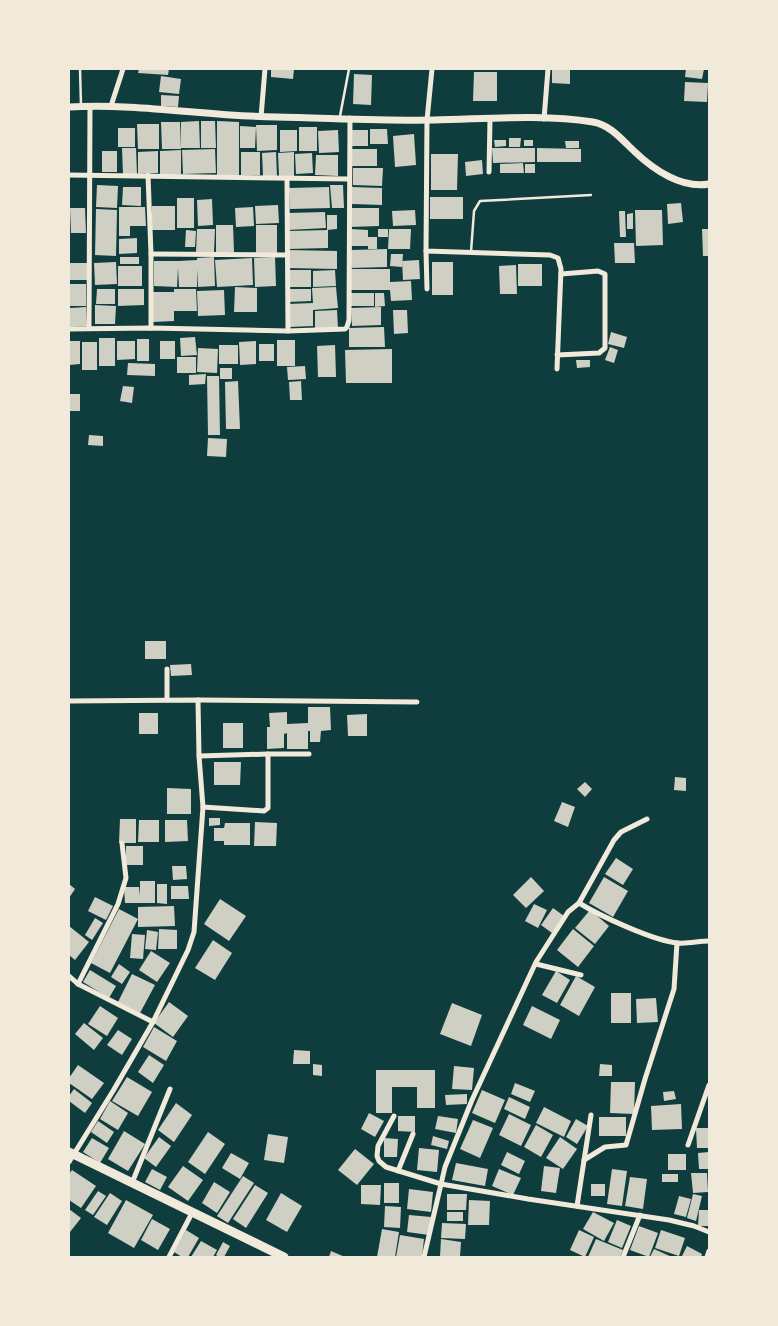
<svg xmlns="http://www.w3.org/2000/svg" width="778" height="1326" font-family="'DejaVu Sans',sans-serif">
<style>
.building{fill:#cfcfc3}
.lines{fill:none;stroke-linecap:round;stroke-linejoin:round}
.service{stroke:#f1e9da;stroke-width:2.5}
.minor{stroke:#f1e9da;stroke-width:5}
.tertiary{stroke:#f1e9da;stroke-width:7}
.trunk{stroke:#f1e9da;stroke-width:9}
</style>
<rect width="100%" height="100%" fill="#0f3d3e"/>
<g class="building">
<path d="M139,69h30l-1,6 -30,-2z"/>
<path d="M271,69h23l-1,10 -22,-2z"/>
<path d="M552,69h18v15l-18,-1z"/>
<path d="M686,69h18l-2,10 -17,-2z"/>
<path d="M474,72h23v29h-24z"/>
<path d="M354,74l18,1 -1,30 -18,-1z"/>
<path d="M161,76l20,3 -2,15 -20,-2z"/>
<path d="M685,82l23,1 -1,19 -23,-1z"/>
<path d="M161,95l18,1 -1,11 -17,-1z"/>
<path d="M199,121l1,27h-19v-26z"/>
<path d="M201,121h14l1,27h-15z"/>
<path d="M217,121l22,1v53h-22z"/>
<path d="M161,122h19l1,27h-19z"/>
<path d="M137,124h22v25h-21z"/>
<path d="M256,125h21v25l-20,1z"/>
<path d="M240,126l16,1 -1,21h-15z"/>
<rect x="299" y="127" width="18" height="24"/>
<rect x="118" y="128" width="17" height="19"/>
<path d="M370,129h17l1,15h-18z"/>
<path d="M280,130h17v21l-17,1z"/>
<path d="M338,130l1,22 -20,1 -1,-22z"/>
<rect x="351" y="130" width="17" height="16"/>
<path d="M414,134l2,31 -21,2 -2,-31z"/>
<path d="M509,138h12l-1,9h-11z"/>
<path d="M494,140h12v6l-11,1z"/>
<rect x="524" y="140" width="9" height="6"/>
<path d="M565,141h14v7h-13z"/>
<path d="M122,148h14l1,26h-14z"/>
<path d="M492,148h43v14l-42,1z"/>
<path d="M537,148l44,1v13h-44z"/>
<path d="M215,149l1,24 -33,1 -1,-24z"/>
<path d="M351,149h26v17h-27z"/>
<path d="M181,150v24l-21,1v-24z"/>
<rect x="102" y="151" width="15" height="21"/>
<path d="M158,151v22l-20,1v-22z"/>
<rect x="241" y="152" width="19" height="23"/>
<path d="M276,152l1,24h-14l-1,-23z"/>
<path d="M294,152v24h-15l-1,-23z"/>
<path d="M312,153l1,20 -17,1 -1,-20z"/>
<path d="M431,154h27l-1,36h-26z"/>
<path d="M316,155h22v21l-23,-1z"/>
<path d="M482,160l1,14 -17,2 -1,-14z"/>
<path d="M523,163l1,10h-24v-9z"/>
<rect x="525" y="164" width="10" height="9"/>
<path d="M353,168h30l-1,18 -29,-1z"/>
<path d="M97,185l21,1 -1,22 -21,-1z"/>
<path d="M330,185h13l1,23h-12z"/>
<path d="M123,187h18v19l-19,-1z"/>
<path d="M329,187l1,21 -40,1 -1,-21z"/>
<path d="M352,187l30,1v17l-30,-1z"/>
<rect x="430" y="197" width="33" height="22"/>
<rect x="177" y="198" width="17" height="30"/>
<path d="M212,199l1,26 -15,1 -1,-26z"/>
<path d="M681,203l2,19 -15,2 -1,-20z"/>
<path d="M278,205l1,18 -23,1 -1,-18z"/>
<rect x="152" y="206" width="23" height="24"/>
<path d="M119,207h26l1,19h-16v10h-11z"/>
<path d="M253,207l1,19 -18,1 -1,-19z"/>
<path d="M70,208h15l1,25h-15z"/>
<path d="M350,208h29v18l-29,1z"/>
<path d="M96,209l21,1 -1,46 -21,-1z"/>
<path d="M415,210l1,15 -23,1 -1,-15z"/>
<path d="M635,210h27l1,35 -27,1z"/>
<path d="M619,211h6l1,26h-6z"/>
<path d="M325,212l1,16 -38,2 -1,-17z"/>
<path d="M633,213v16h-6v-15z"/>
<path d="M327,215h10v14l-10,1z"/>
<path d="M216,225h17l1,27h-18z"/>
<rect x="256" y="225" width="21" height="28"/>
<path d="M197,229h18l-1,24 -18,-1z"/>
<path d="M350,229l18,1v7h9v12h-9v-3h-19z"/>
<rect x="378" y="229" width="10" height="8"/>
<path d="M389,229h22l-1,20h-22z"/>
<path d="M702,229h7v27h-6z"/>
<path d="M186,230l10,1 -1,16h-10z"/>
<path d="M328,230v18l-40,1v-18z"/>
<path d="M137,238v15l-18,1v-15z"/>
<path d="M614,243h20l1,20h-20z"/>
<path d="M387,249v18l-36,1v-18z"/>
<path d="M287,250l50,1v18l-50,-1z"/>
<path d="M391,254h12l-1,13 -12,-1z"/>
<rect x="120" y="257" width="19" height="7"/>
<path d="M214,257l1,29 -17,1 -1,-18v18h-18l-1,-19 -1,19 -23,-1v-25h25l18,-1v-2z"/>
<path d="M275,257l1,29 -21,1 -1,-29z"/>
<path d="M252,258l1,27 -36,2 -2,-27z"/>
<path d="M419,260l1,19 -17,1 -1,-19z"/>
<path d="M116,262l1,22 -22,1 -1,-22z"/>
<rect x="432" y="262" width="21" height="33"/>
<rect x="69" y="263" width="19" height="17"/>
<rect x="518" y="264" width="24" height="22"/>
<path d="M516,265l1,29h-17l-1,-28z"/>
<rect x="118" y="266" width="24" height="20"/>
<path d="M351,269h39v13l21,-1 1,19 -21,1 -1,-11h-39z"/>
<rect x="289" y="270" width="22" height="17"/>
<path d="M335,270l1,16 -23,1v-16z"/>
<rect x="70" y="284" width="16" height="22"/>
<path d="M235,287l22,1v24h-23z"/>
<path d="M336,287l2,21 -25,2v16l-24,1 -1,-23 25,-1 -1,-15z"/>
<path d="M97,289h18v15h-19z"/>
<path d="M118,289h26v16l-26,1z"/>
<path d="M174,289h22l1,22h-23v10l-21,1 -1,-30h22z"/>
<path d="M288,289h23v12l-23,1z"/>
<path d="M224,290l1,25 -27,1 -1,-25z"/>
<rect x="350" y="293" width="24" height="13"/>
<path d="M375,293h9l1,13 -10,1z"/>
<path d="M95,305l21,1 -1,18h-20z"/>
<path d="M86,307l1,19 -18,1 1,-19z"/>
<path d="M381,307v18l-29,1 -1,-18z"/>
<path d="M337,310l1,19h-23v-18z"/>
<path d="M393,310h14l1,23 -14,1z"/>
<path d="M384,327l1,20h-36v-19z"/>
<path d="M611,332l16,5 -3,11 -16,-4z"/>
<path d="M195,337l2,18 -16,1 -1,-18z"/>
<rect x="99" y="338" width="16" height="28"/>
<rect x="137" y="339" width="12" height="22"/>
<rect x="277" y="340" width="18" height="26"/>
<path d="M69,341h11v23l-11,1z"/>
<path d="M117,341h18v18l-18,1z"/>
<rect x="160" y="341" width="15" height="18"/>
<path d="M256,341v23l-16,1 -1,-23z"/>
<rect x="82" y="342" width="15" height="28"/>
<rect x="259" y="344" width="15" height="17"/>
<rect x="219" y="345" width="19" height="19"/>
<path d="M335,345l1,32h-18l-1,-31z"/>
<path d="M610,347l8,3 -4,13 -9,-3z"/>
<path d="M198,348l20,1 -1,24 -20,-1z"/>
<path d="M392,349v34h-46l-1,-33z"/>
<rect x="177" y="357" width="19" height="16"/>
<path d="M576,360h14v7l-13,1z"/>
<path d="M128,363l27,1v12l-28,-1z"/>
<path d="M305,366l1,13 -18,1 -1,-13z"/>
<rect x="220" y="368" width="12" height="11"/>
<path d="M206,374l-1,10 -16,1v-10z"/>
<path d="M207,376h12l1,59h-12z"/>
<path d="M238,381l2,48h-14l-1,-47z"/>
<path d="M301,381l1,19h-12l-1,-18z"/>
<path d="M123,386l11,1 -2,16 -12,-2z"/>
<rect x="69" y="394" width="11" height="17"/>
<path d="M89,435l14,1v10l-15,-1z"/>
<path d="M208,438l19,1 -1,18 -19,-1z"/>
<rect x="145" y="641" width="21" height="18"/>
<path d="M191,664l1,11 -21,1 -1,-11z"/>
<path d="M308,707h22l1,23 -10,1 -1,11h-10v-11h-2v18h-21v-16l-3,1v14l-17,1v-22h3l-1,-14 18,-1v12l21,-1z"/>
<rect x="139" y="713" width="19" height="21"/>
<path d="M367,714v22h-19l-1,-21z"/>
<rect x="223" y="723" width="20" height="25"/>
<path d="M214,762h27l-1,23h-26z"/>
<path d="M675,777l11,1v13l-12,-1z"/>
<path d="M585,782l7,7 -7,8 -8,-8z"/>
<path d="M167,788l24,1v25h-24z"/>
<path d="M562,802l13,5 -7,20 -14,-6z"/>
<path d="M209,818h11v7l-11,1z"/>
<path d="M120,819h16v24h-17z"/>
<path d="M139,820h20v22h-21z"/>
<path d="M165,820h22l1,21 -23,1z"/>
<path d="M255,822l22,1 -1,23h-22z"/>
<path d="M225,823h25v22h-26v-4h-10v-13h10z"/>
<rect x="126" y="846" width="17" height="19"/>
<path d="M616,858l17,11 -10,16 -18,-11z"/>
<path d="M172,866h14l1,13 -14,1z"/>
<path d="M531,877l13,14 -18,17 -13,-13z"/>
<path d="M604,877l24,14 -15,26 -24,-14z"/>
<path d="M140,881h15v22h-30l-1,-16h15l1,9z"/>
<path d="M69,884l6,5 -6,9z"/>
<path d="M157,884h10v20l-10,-1z"/>
<path d="M171,886h17l1,13h-18z"/>
<path d="M95,897l18,9 -7,14 -18,-9z"/>
<path d="M220,899l26,17 -17,25 -25,-17z"/>
<path d="M534,904l13,6 -9,18 -13,-7z"/>
<path d="M174,906l1,20 -37,1v-20z"/>
<path d="M553,908l11,8 -12,17 -11,-8z"/>
<path d="M119,909l19,10 -28,54 -19,-10z"/>
<path d="M590,910l19,16 -14,18 -20,-16z"/>
<path d="M95,918l8,5 -11,17 -7,-5z"/>
<path d="M69,926l20,16 -14,18 -6,-5z"/>
<path d="M159,929l18,1v19h-19z"/>
<path d="M573,929l21,17 -16,21 -21,-17z"/>
<path d="M147,930l11,2 -2,18 -11,-1z"/>
<path d="M132,934l13,1 -2,24 -13,-1z"/>
<path d="M213,940l19,13 -17,27 -20,-12z"/>
<path d="M151,951l19,12 -13,19 -18,-12z"/>
<path d="M119,964l11,8 -8,12 -11,-7z"/>
<path d="M90,970l26,16 -7,12 -26,-16z"/>
<path d="M556,971l14,9 -13,23 -15,-8z"/>
<path d="M132,974l23,11 -15,28 -22,-11z"/>
<path d="M576,976l19,11 -16,29 -19,-11z"/>
<rect x="611" y="993" width="20" height="30"/>
<path d="M656,998l2,24 -21,1 -1,-24z"/>
<path d="M169,1002l19,14 -15,21 -19,-14z"/>
<path d="M452,1003l30,12 -11,31 -31,-12z"/>
<path d="M100,1006l18,12 -11,18 -19,-12z"/>
<path d="M532,1006l28,14 -9,19 -28,-14z"/>
<path d="M84,1023l19,15 -9,12 -19,-16z"/>
<path d="M154,1027l23,14 -11,20 -23,-14z"/>
<path d="M118,1030l14,9 -10,16 -15,-10z"/>
<path d="M294,1050l16,1v13h-17z"/>
<path d="M149,1055l15,10 -11,18 -15,-11z"/>
<path d="M313,1064l9,1v11l-9,-1z"/>
<path d="M600,1064l12,1v11h-13z"/>
<path d="M78,1065l26,18 -12,16 -23,-16v-5z"/>
<path d="M454,1066l20,2 -2,22 -20,-1z"/>
<path d="M376,1070h59v38h-18v-21h-25v26h-16z"/>
<path d="M127,1077l25,15 -14,24 -26,-15z"/>
<path d="M611,1082h24l-1,32 -24,-1z"/>
<path d="M515,1083l20,8 -5,11 -19,-8z"/>
<path d="M74,1089l18,14 -7,10 -16,-12v-5z"/>
<path d="M482,1090l23,10 -10,23 -23,-10z"/>
<path d="M674,1091l2,8 -12,2 -1,-9z"/>
<path d="M467,1094v10l-21,1 -1,-10z"/>
<path d="M509,1097l21,10 -5,12 -21,-10z"/>
<path d="M110,1101l18,12 -10,17 -18,-11z"/>
<path d="M176,1103l16,12 -18,27 -16,-12z"/>
<path d="M681,1104l1,25 -30,1 -1,-24z"/>
<path d="M544,1107l27,14 -7,16 -28,-14z"/>
<path d="M369,1113l15,8 -9,16 -14,-8z"/>
<path d="M509,1114l22,11 -10,21 -22,-11z"/>
<path d="M398,1116h17v16l-17,-1z"/>
<path d="M438,1116l20,3 -2,14 -21,-4z"/>
<rect x="599" y="1117" width="27" height="19"/>
<path d="M576,1119l12,7 -11,18 -11,-7z"/>
<path d="M473,1120l20,8 -13,30 -20,-9z"/>
<path d="M98,1121l16,11 -7,11 -16,-11z"/>
<path d="M536,1125l17,10 -12,22 -17,-10z"/>
<path d="M696,1128h13v20h-12z"/>
<path d="M124,1131l21,13 -17,27 -20,-12z"/>
<path d="M208,1132l17,12 -20,30 -17,-12z"/>
<path d="M268,1134l20,3 -4,26 -20,-3z"/>
<path d="M433,1136l16,5 -2,8 -16,-4z"/>
<path d="M159,1137l12,9 -15,21 -12,-9z"/>
<path d="M560,1137l17,12 -14,20 -17,-11z"/>
<path d="M92,1138l17,10 -9,15 -17,-11z"/>
<path d="M384,1138l14,1 -1,18h-13z"/>
<path d="M419,1148l20,2 -2,22 -20,-2z"/>
<path d="M355,1149l19,15 -17,21 -19,-15z"/>
<path d="M507,1152l18,9 -6,13 -18,-9z"/>
<path d="M709,1152v17h-10l-1,-16z"/>
<path d="M231,1153l18,10 -9,16 -18,-11z"/>
<rect x="668" y="1154" width="18" height="16"/>
<path d="M456,1163l32,6 -3,17 -33,-6z"/>
<path d="M183,1166l20,14 -15,21 -20,-14z"/>
<path d="M544,1166l16,2 -4,25 -15,-2z"/>
<path d="M152,1169l15,8 -7,13 -15,-8z"/>
<path d="M499,1169l22,9 -8,17 -21,-9z"/>
<path d="M612,1169l15,2 -5,35 -15,-2z"/>
<path d="M72,1170l24,16 -15,22 -12,-8v-26z"/>
<path d="M691,1173h16l1,19 -15,1z"/>
<rect x="662" y="1174" width="16" height="8"/>
<path d="M243,1176l11,7 -26,40 -11,-7z"/>
<path d="M630,1177l17,2 -4,30 -18,-3z"/>
<path d="M214,1182l16,10 -13,21 -15,-10z"/>
<rect x="384" y="1183" width="15" height="20"/>
<rect x="591" y="1184" width="14" height="12"/>
<path d="M255,1185l13,8 -22,35 -13,-9z"/>
<path d="M361,1185h20l-1,20 -19,-1z"/>
<path d="M409,1189l24,3 -2,20 -24,-3z"/>
<path d="M98,1191l8,5 -13,19 -8,-5z"/>
<path d="M110,1193l12,8 -15,24 -13,-8z"/>
<path d="M281,1193l21,13 -15,26 -21,-12z"/>
<path d="M447,1194h20l-1,16h-19z"/>
<path d="M693,1194l9,2 -6,25 -9,-3z"/>
<path d="M679,1196l12,3 -5,18 -12,-3z"/>
<path d="M126,1200l27,15 -19,33 -26,-15z"/>
<path d="M469,1200l21,1 -1,24h-21z"/>
<path d="M385,1206l16,1 -1,21 -16,-1z"/>
<path d="M69,1209l12,9 -11,14 -1,-1z"/>
<path d="M699,1210h10v16h-11z"/>
<rect x="447" y="1212" width="16" height="9"/>
<path d="M593,1212l21,11 -10,18 -21,-12z"/>
<path d="M409,1215l22,2 -2,18 -22,-3z"/>
<path d="M152,1219l18,10 -12,21 -17,-10z"/>
<path d="M617,1220l14,6 -9,22 -14,-6z"/>
<path d="M442,1223l24,1 -1,15 -24,-1z"/>
<path d="M639,1226l19,7 -9,24 -19,-7z"/>
<path d="M382,1229l17,3 -4,25h-18z"/>
<path d="M186,1230l13,8 -11,19h-6l-8,-5z"/>
<path d="M579,1230l15,7 -9,20 -15,-7z"/>
<path d="M661,1230l24,8 -6,18 -24,-8z"/>
<path d="M400,1235l24,4 -2,18h-26z"/>
<path d="M441,1239l20,3 -1,15 -20,-1z"/>
<path d="M596,1239l27,11 -3,7h-32z"/>
<path d="M201,1241l16,9 -4,7h-22z"/>
<path d="M223,1242l7,4 -6,11h-5l-3,-2z"/>
<path d="M687,1246l15,8 -1,3h-16l-3,-1z"/>
<path d="M654,1249l18,8h-22z"/>
<path d="M331,1251l14,6h-16z"/>
</g>
<g class="lines">
<g class="service">
<path d="M80,69l1,36"/>
<path d="M340,116l9,-47"/>
<path d="M471,252l3,-41 6,-10 111,-6"/>
</g>
<g class="minor">
<path d="M432,69l-5,51 -1,131 124,4 8,3 3,11 -4,100"/>
<path d="M111,106l12,-37"/>
<path d="M261,117l4,-48"/>
<path d="M544,119l4,-50"/>
<path d="M489,172l1,-53"/>
<path d="M69,175l280,4"/>
<path d="M148,175l3,79v74"/>
<path d="M287,178l1,153"/>
<path d="M426,251l1,38"/>
<path d="M151,254l135,1"/>
<path d="M89,328l1,-222"/>
<path d="M69,329l82,-1 137,3 57,-2 2,-2 2,-7 1,-202"/>
<path d="M557,355l42,-2 6,-5v-74l-7,-3 -37,3"/>
<path d="M167,700v-31"/>
<path d="M198,700l219,2"/>
<path d="M69,701l129,-1 1,56 4,51 -9,125 -6,18 -35,72 -40,69 -44,71"/>
<path d="M199,756l69,-2"/>
<path d="M203,807l61,4 4,-3v-54h41"/>
<path d="M579,903l35,-63 7,-8 26,-13"/>
<path d="M536,964l45,11"/>
<path d="M69,976l9,8 75,38"/>
<path d="M78,984l40,-80 8,-26 -4,-35"/>
<path d="M394,1116l-16,30 -1,10 2,5 7,6 55,17 87,15 141,21 25,6 15,6"/>
<path d="M688,1145l21,-60"/>
<path d="M584,1160l21,-13 21,-2 19,-66 29,-90 3,-46"/>
<path d="M398,1171l15,-37"/>
<path d="M132,1183l38,-94"/>
<path d="M577,1206l14,-91"/>
<path d="M169,1257l23,-44"/>
<path d="M424,1257l21,-90 27,-67 64,-138 32,-50 11,-9c21,13 75,38 99,40 10,1 21,-2 31,-2"/>
<path d="M623,1257l17,-42"/>
<path d="M707,1257l2,-6"/>
</g>
<path class="tertiary" d="M69,107c69,-4 138,9 207,10 53,1 106,4 158,3 53,-1 107,-6 159,2 18,3 30,19 42,30 19,18 47,37 74,32"/>
<path class="trunk" d="M69,1152l215,105"/>
</g>
<rect width="778" height="1326" fill="none" stroke="#f1e9da" stroke-width="140"/>
</svg>
